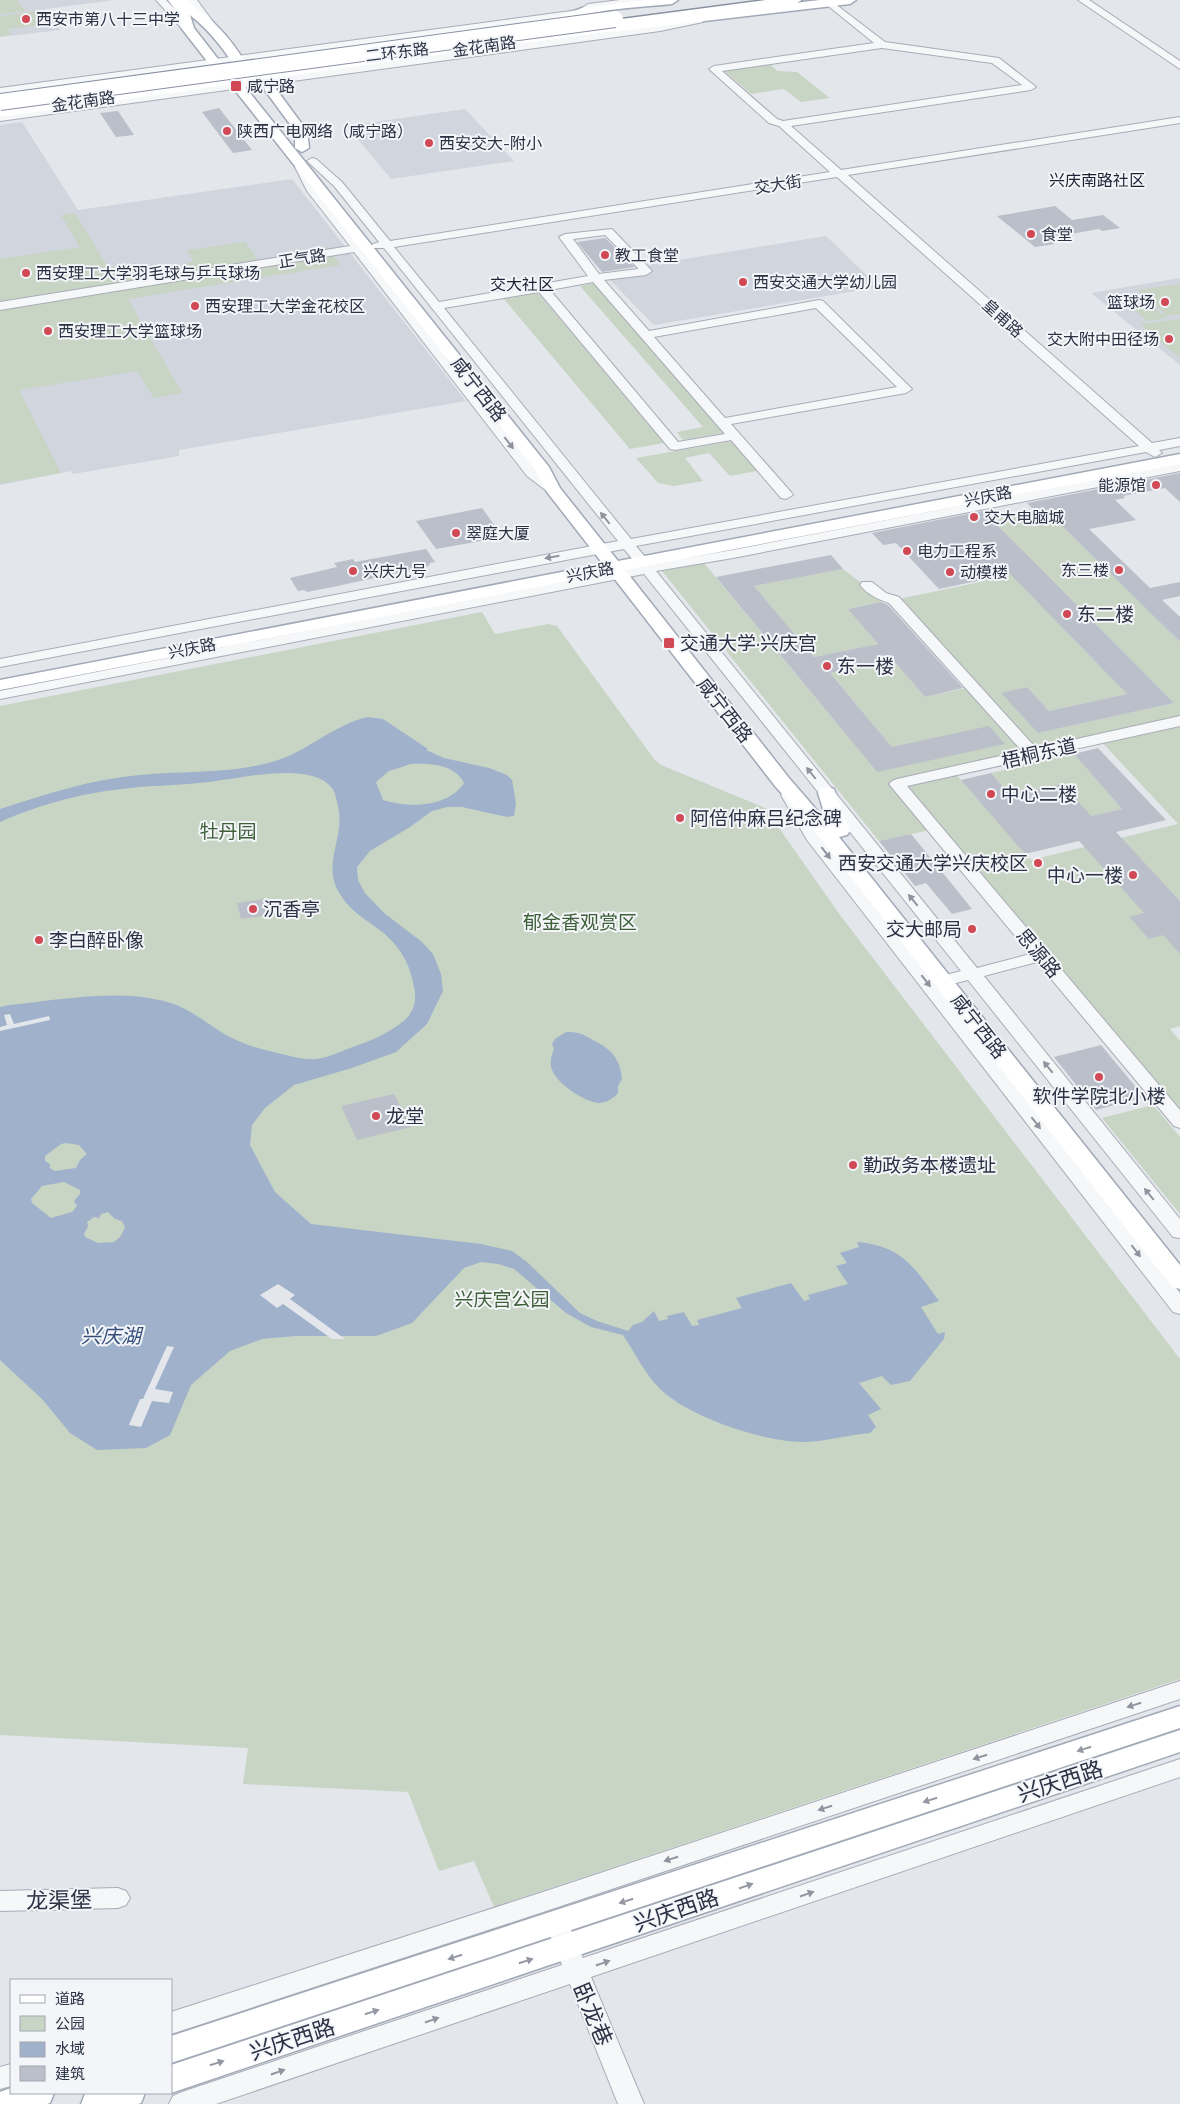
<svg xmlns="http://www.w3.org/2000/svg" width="1180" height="2104" font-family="'Titillium Web','Noto Sans SC',sans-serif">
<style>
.built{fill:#d1d5dd}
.green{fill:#c8d5c4;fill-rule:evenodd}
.water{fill:#9fb1cb;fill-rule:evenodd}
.pier{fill:#e3e6eb}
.building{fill:#babfc9}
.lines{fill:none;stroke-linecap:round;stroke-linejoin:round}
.minor-casing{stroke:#a8acb6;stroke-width:2}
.major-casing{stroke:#a2a9b7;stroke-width:3}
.highway-casing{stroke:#8a92a2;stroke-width:3}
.minor{fill:#f6f7f9;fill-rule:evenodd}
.major{fill:#fff;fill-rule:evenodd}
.highway{fill:#fff;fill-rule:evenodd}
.highway-bridge-casing{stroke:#8a92a2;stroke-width:18;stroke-linecap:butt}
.highway-bridge{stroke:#fff;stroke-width:16}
.oneway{fill:#90949e}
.oneway2{fill:#9598a2}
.poi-dot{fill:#d04955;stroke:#f3f5f9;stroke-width:2}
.labels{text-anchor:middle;stroke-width:4;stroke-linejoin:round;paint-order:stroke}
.far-poi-label{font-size:16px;fill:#2b3244;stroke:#f3f5f9;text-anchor:start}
.far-street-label{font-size:16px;fill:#2b3244;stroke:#f3f5f9}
.far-neighbourhood-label{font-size:16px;fill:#1d2335;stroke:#f3f5f9}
.street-label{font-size:19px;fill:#2b3244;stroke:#f3f5f9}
.poi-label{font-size:19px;fill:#2b3244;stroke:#f3f5f9;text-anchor:start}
.park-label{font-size:19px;fill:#3d6038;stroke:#f3f5f9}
.water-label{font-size:20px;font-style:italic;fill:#344f79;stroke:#f3f5f9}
.near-street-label{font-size:22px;fill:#2b3244;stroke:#f3f5f9}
</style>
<rect width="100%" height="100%" fill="#e3e6eb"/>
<g class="built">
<path d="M0,0h115l-70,9 15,21 -60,7z"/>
<path d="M465,109l49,52 -123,18 -44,-53z"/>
<path d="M22,122l56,88 214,-31 174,222 -287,49v6l-106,18 -2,-3 -71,14v-360z"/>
<path d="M826,236l53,51 -225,38 -47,-48 39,-6 -4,-5z"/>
<path d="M1180,278v87l-89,-72z"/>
</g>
<g class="green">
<path d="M0,0h17l8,11 -25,3z"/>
<path d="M38,11l9,13 -39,5 3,6 -11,1v-20z"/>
<path d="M769,63l8,8 20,1 33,26 -29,4 -17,-13 -33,5 -28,-24z"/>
<path d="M75,213l33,54 28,-4 27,12 30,-14 -6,-11 58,-8 13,18 45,-7 -1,-2 25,-4 13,18 -212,34 54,94 -28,5 -17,-27 -118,19 42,83 -61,11v-225l80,-12 -19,-32z"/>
<path d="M599,282l131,150 -47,8 -6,-8 26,-5 -123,-141z"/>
<path d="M1180,284v30l-13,2 -30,-26z"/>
<path d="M538,293l126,150 -34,6 -127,-151z"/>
<path d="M1150,304l17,14 -20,3 -16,-14z"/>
<path d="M1180,319v35l-4,1 -36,-31z"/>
<path d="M733,441l24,30 -27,5 -21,-23 -24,5 18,23 -29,5 -16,-3 -22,-25z"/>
<path d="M1018,514l5,4 24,-4 9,6 124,122v259l-15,-16 15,17v124l-10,3 10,12v81l-245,-293 -56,12 -217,-270 42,-8 173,209 15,-25 -62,-74 63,-13 32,37 46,-10 -77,-87 91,-19 -4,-37 146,150 -78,17 -22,-24 -25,6 36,40 136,-30 -183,-184zM1099,739l79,85 -147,36 -77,-88z"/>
<path d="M843,569l42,32 -37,8 30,35 -64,13 -60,-71z"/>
<path d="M482,612l13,22 54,-10 8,2 97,133 7,6 104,43 75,107 340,444v320l-686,228 -20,-46 -35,10 -31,-79 -165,-8 5,-36 -248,-13v-1029z"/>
<path d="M1074,754l48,55 -82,19 -49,-55z"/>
<path d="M1153,1105l27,32v77l-78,-96z"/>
</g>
<g class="water">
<path d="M368,717l15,2 45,30 -2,1 18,8 45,10 18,7 5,5 4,23 -2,13 -7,1 -45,-10h-15l-15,4 -22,16 -40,24 -13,16 1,13 7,13 19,20 38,29 11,12 8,20 2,17 -16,33 -31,28 -44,16 -58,17 -29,23 -13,17 -2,20 25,47 36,32 170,20 31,7 15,11 53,51 17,8 31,10 5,-6 9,-3 12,-11 5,10 9,-2 -1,-3 17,-4 8,14 7,-1 -2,-5 45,-12 -6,-10 55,-15 13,18 6,-2 -2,-4 40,-11 -12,-18 11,-3 -7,-10 19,-6 -2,-5c45,4 56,24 82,59l-18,6 17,27 7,-2 -1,7 -34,42 -19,4 -9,-9 -23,7 22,26 -13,6 8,12 -6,6c-23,2 -46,9 -69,9 -40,-1 -112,-25 -141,-53 -15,-15 -25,-36 -37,-54l-32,-8 -25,-14 -52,-44 -16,-5 -17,-2 -17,6 -52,55 -36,13h-80l-34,3 -32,12 -39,34 -21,50 -24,13 -49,2 -27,-17 -27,-33 -43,-40v-353l9,-2c42,-4 98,-14 139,-7 33,5 43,14 70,32 23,15 45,20 72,26 9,2 17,4 26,3 11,-1 23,-7 34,-11 20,-7 38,-14 55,-28 9,-9 12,-20 9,-33 -4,-25 -16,-44 -37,-59 -8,-6 -18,-12 -25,-19 -41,-41 -3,-65 -15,-107 -1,-4 -2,-11 -5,-14 -21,-28 -94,-9 -124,-6 -31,4 -63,3 -94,8 -36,4 -81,17 -114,32v-13c46,-15 92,-30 140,-34 44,-4 89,-1 132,-13 34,-9 60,-37 96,-45zM411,764c18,-1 44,0 53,19 -17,25 -55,25 -81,17l-7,-18 13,-11zM66,1143l13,2 8,9 -7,6 -4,8 -21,3 -5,-3v-4l-5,-3v-5l16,-12zM64,1182l16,8v4l-6,7 3,5 -5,6 -21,6 -19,-15 -1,-4 11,-13zM108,1212l7,7 7,2 3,6 -4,9 -7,6 -16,1 -13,-6 -1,-3 4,-8 -1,-4 7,-5 5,1 2,-4z"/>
<path d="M566,1032c14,0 16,2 27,8 18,9 27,18 29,39l-4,7v7c-5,6 -12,10 -20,10 -13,-1 -40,-19 -45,-31 -4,-8 -2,-16 1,-23l-2,-5 3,-5z"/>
</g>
<g class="pier">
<path d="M10,1014l4,10 35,-8 1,4 -50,11v-4l7,-2 -3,-10z"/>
<path d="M278,1284l17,11 -5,4 55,40h-13l-49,-35 -6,4 -17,-13z"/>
<path d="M167,1346l7,1 -19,42 18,3 -4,11 -17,-2 -11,26 -12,-2 11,-26h3z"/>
</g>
<g class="building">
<path d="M219,108l33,42 -19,3 -31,-41z"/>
<path d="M118,111l16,24 -18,2 -16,-24z"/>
<path d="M1055,206l17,14 31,-5 17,13 -18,3 -3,-2 -51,9 7,6 -20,3 -38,-31z"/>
<path d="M605,238l30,29 -33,5 -25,-30z"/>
<path d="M1180,473v29l-15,-14 -42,8 2,2 -10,2 21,20 -47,9 61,59 30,-6v14l-18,4 18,17v25l-131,-129 -10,2 -12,-12z"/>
<path d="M482,508l13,18 -14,15 -45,8 -20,-28z"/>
<path d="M983,511l59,59 132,133 -136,30 -37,-40 26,-6 22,24 78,-17 -117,-120 -71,15 -43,-46 -13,2 -11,-12z"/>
<path d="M426,549l9,13 -5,1 -1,3 -96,21 -26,5 -3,-2 -6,1 -8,-13 47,-11 -3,-4 19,-4 2,3z"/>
<path d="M831,555l12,14 -89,17 60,71 64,-13 -30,-35 33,-7 7,3 75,83 -38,9 -32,-37 -63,13 62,74 97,-21 16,18 -128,28 -161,-195z"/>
<path d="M1098,748l68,72 -50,12 64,69v53l-17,-19 -14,4 -20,-22 15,-4 -65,-72 -54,13 -64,-74 30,-7 19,22 53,-11 28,32 31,-7 -48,-55z"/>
<path d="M911,834l36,44 25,31 -20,5 -26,-31 -11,3 -36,-45z"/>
<path d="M264,899l5,16 -28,4 -4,-16z"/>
<path d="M1101,1045l43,52 -48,13 -42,-53z"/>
<path d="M394,1094l17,33 -54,13 -16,-34z"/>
</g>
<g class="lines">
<g class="minor-casing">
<g id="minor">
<path d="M156,0h10l26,27v4h-8z"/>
<path d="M187,0h10l20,27 -1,2h-8z"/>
<path d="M620,0h28l-5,3 -52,7 -6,4 -29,5 -556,75v-6l556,-75 23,-3 9,-6z"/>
<path d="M830,0l55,42 114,16 37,29 -5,3 -240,36 50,44 339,-53v6l-332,52 304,268 28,-5v8l-21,4 3,3 -7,4 -9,-5 -510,94 15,18 82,-14 447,-87v8l-447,87 -77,13 321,397 53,-14 -141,-170 3,-3 5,-2 125,-28 -133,-148c-11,-4 -21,-8 -29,-18l2,-3h10l14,11 13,4 137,151 144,-32v10l-273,60 273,324v18l-6,-2 -137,-164 -53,14 196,243v19l-7,-1 -205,-257 -24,6 -6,-1 -2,-4 2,-4 23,-6 -317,-397 -644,125v-8l638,-125 -14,-17 -624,118v-8l618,-118 -234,-293h-11l-2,-2 2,-2 6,-2 -45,-56 -27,-25 5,-3 4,1 26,23 48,59 440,-69 -51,-46 -10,-3 -60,-54 5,-3 160,-23 -47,-38 -2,-2zM882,48l110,15 30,22 -239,36 -6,-2 -55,-48zM837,177l302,269 -508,93 -187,-231 95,-16 131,157 5,1 56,-10 50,58 5,1 7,-4 -2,-3 -60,-68 175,-31 6,-4 -89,-88 -4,-1 -170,31 -45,-51 42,-5 6,-4 -40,-42 -47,5 -6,3 29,39 -149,26 -45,-55zM605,235l33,33v1l-39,5 -26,-35zM593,282l132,152 -47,8 -128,-152zM816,308l81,79 -172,31 -71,-81z"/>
<path d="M1078,0h11l91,61v8z"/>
<path d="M700,17l3,1v4l-43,9 -660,90v-6l660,-90z"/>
<path d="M300,164l4,1 12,23 44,56 10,1 2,2 -2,2 -5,2 172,219 21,16 2,3 -2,3h-10l-21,-16 -173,-224 -354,58v-8l350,-56 -43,-55 -12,-24z"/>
<path d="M789,790l6,2 25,43 360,458v21l-7,-2 -366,-472 -26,-45 2,-3z"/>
<path d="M1180,1681v18l-640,214 -369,121v-22l369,-119z"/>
<path d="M1180,1759v18l-589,200 53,127h-26l-48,-120 -354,120h-47l4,-8 9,-4 380,-127 -17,-42 4,-7 8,-3 8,3 18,42z"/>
<path d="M118,1888l8,3 4,7 -4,7 -8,3 -118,3v-20z"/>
<path d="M11,2064v22l-11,3v-22z"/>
</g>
</g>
<g class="major-casing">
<g id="major">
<path d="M168,0h21c8,9 17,15 26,24 15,14 27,32 37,50l359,-50 209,-24h36l-6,4 -239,28 -329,45 2,3 -8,9 31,42 2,17 -7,4 -7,-4v-17l-31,-42 7,-10 -15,2 3,6 -6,4 -4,-1 -5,-7h-2l307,384 11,21 58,73 562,-107v10l-555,106 164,208 38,44 -9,-29 2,-4 7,-2 7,2 16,42 -3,4 -8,2 341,428v24l-8,-2 -355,-453 -42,-48 -165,-213 -610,117v-10l603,-116 -56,-72 -11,-21 -302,-382 -7,-4 -227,32v-8l221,-30 -39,-50 -5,-17zM190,15c21,17 37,37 50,61l-8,1 -38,-49z"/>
<path d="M645,0h33l-6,4c-29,3 -60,4 -88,11 -12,3 -42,18 -51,8l2,-3 23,-3 24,-9z"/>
<path d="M1180,1706v22l-1009,335v-27z"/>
<path d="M1180,1730v22l-1009,341v-28z"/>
<path d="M11,2088v5h43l-4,10 -3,1h-47v-12z"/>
<path d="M89,2093h56l-4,10 -3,1h-57l4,-10z"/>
</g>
</g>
<g class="highway-casing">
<path id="highway" d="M766,0h36l-7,4 -181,24 -5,-1 -2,-3 2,-3 5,-1z"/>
</g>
<use href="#minor" class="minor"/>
<use href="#major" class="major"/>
<use href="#highway" class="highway"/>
<g class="highway-bridge-casing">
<path id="highway-bridge" d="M0,102l615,-83"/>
</g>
<use href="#highway-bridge" class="highway-bridge"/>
</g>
<defs><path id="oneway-solid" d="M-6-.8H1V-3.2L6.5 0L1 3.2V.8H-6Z" transform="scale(1.25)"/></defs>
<g class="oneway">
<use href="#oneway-solid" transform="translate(509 443) rotate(52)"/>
<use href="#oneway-solid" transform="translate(605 518) rotate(-129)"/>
<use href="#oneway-solid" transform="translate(552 557) rotate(170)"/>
<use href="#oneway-solid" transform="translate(811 773) rotate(-129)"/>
<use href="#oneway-solid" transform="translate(826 853) rotate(52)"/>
<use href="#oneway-solid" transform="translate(913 900) rotate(-129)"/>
<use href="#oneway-solid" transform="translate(926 981) rotate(52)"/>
<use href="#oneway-solid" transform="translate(1048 1067) rotate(-129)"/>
<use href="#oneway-solid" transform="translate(1036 1123) rotate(52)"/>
<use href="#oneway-solid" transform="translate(1149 1194) rotate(-129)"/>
<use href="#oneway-solid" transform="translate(1136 1251) rotate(52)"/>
<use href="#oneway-solid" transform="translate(1134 1705) rotate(162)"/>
<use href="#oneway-solid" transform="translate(980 1757) rotate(162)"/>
<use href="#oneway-solid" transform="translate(825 1808) rotate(162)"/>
<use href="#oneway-solid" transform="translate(671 1859) rotate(162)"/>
<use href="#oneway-solid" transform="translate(807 1894) rotate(-19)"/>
<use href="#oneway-solid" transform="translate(603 1963) rotate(-19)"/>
<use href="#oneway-solid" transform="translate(432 2020) rotate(-19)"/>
<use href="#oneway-solid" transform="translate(278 2072) rotate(-19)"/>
</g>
<g class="oneway2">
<use href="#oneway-solid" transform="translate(1084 1749) rotate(162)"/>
<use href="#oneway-solid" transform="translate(930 1800) rotate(162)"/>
<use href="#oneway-solid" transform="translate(746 1886) rotate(-19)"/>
<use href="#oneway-solid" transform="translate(626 1901) rotate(162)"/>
<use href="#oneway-solid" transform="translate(455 1957) rotate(162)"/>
<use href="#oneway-solid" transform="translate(526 1961) rotate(-18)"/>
<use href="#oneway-solid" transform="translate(372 2012) rotate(-18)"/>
<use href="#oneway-solid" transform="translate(217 2063) rotate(-18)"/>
</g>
<g class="poi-dot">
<circle cx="26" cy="19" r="5"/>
<rect x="230" y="80" width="12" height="12" rx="2.5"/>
<circle cx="227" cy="131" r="5"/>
<circle cx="429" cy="143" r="5"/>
<circle cx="1031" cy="234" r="5"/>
<circle cx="605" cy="255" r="5"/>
<circle cx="26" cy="273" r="5"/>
<circle cx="743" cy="282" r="5"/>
<circle cx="1165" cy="302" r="5"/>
<circle cx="195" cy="306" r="5"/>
<circle cx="48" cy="331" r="5"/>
<circle cx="1169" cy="339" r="5"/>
<circle cx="1156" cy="485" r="5"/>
<circle cx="974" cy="517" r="5"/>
<circle cx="456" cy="533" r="5"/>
<circle cx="907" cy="551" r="5"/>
<circle cx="1119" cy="570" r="5"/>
<circle cx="353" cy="571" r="5"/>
<circle cx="950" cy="572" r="5"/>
<circle cx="1067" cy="614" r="5"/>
<rect x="663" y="637" width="12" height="12" rx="2.5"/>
<circle cx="827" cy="666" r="5"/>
<circle cx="991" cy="794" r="5"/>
<circle cx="680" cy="818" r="5"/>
<circle cx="1038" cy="863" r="5"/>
<circle cx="1133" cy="875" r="5"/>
<circle cx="253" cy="909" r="5"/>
<circle cx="972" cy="929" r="5"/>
<circle cx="39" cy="940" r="5"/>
<circle cx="1099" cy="1077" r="5"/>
<circle cx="376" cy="1116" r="5"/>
<circle cx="853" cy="1165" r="5"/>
</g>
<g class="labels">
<g class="far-poi-label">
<text x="36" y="25">西安市第八十三中学</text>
<text x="247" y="92">咸宁路</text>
<text x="237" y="137">陕西广电网络（咸宁路）</text>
<text x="439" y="149">西安交大-附小</text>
<text x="1041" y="240">食堂</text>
<text x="615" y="261">教工食堂</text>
<text x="36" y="279">西安理工大学羽毛球与乒乓球场</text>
<text x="753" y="288">西安交通大学幼儿园</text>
<text x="1155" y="308" text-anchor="end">篮球场</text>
<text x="205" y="312">西安理工大学金花校区</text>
<text x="58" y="337">西安理工大学篮球场</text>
<text x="1159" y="345" text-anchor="end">交大附中田径场</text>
<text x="1146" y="491" text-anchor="end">能源馆</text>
<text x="984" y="523">交大电脑城</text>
<text x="466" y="539">翠庭大厦</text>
<text x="917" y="557">电力工程系</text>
<text x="1109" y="576" text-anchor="end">东三楼</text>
<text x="363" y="577">兴庆九号</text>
<text x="960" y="578">动模楼</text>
</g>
<g class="far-street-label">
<text transform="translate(484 46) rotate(-8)" y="6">金花南路</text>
<text transform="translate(397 52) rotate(-7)" y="6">二环东路</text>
<text transform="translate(83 101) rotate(-8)" y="6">金花南路</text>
<text transform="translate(778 184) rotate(-9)" y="6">交大街</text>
<text transform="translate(302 258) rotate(-9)" y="6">正气路</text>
<text transform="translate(1003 318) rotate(42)" y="6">皇甫路</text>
<text transform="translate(988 496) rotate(-11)" y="6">兴庆路</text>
<text transform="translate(590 572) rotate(-11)" y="6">兴庆路</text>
<text transform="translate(192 648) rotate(-11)" y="6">兴庆路</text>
</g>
<g class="far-neighbourhood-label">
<text x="1097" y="186">兴庆南路社区</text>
<text x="522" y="290">交大社区</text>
</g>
<g class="street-label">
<text transform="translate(479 389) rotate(52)" y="7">咸宁西路</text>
<text transform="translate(725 710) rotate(52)" y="7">咸宁西路</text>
<text transform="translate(1039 753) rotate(-13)" y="7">梧桐东道</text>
<text transform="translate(1039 953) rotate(50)" y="7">思源路</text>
<text transform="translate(979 1026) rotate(52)" y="7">咸宁西路</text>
</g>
<g class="poi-label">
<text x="1077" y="621">东二楼</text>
<text x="680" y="650">交通大学·兴庆宫</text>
<text x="837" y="673">东一楼</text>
<text x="1001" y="801">中心二楼</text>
<text x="690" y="825">阿倍仲麻吕纪念碑</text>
<text x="1028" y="870" text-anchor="end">西安交通大学兴庆校区</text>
<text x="1123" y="882" text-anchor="end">中心一楼</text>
<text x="263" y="916">沉香亭</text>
<text x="962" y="936" text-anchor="end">交大邮局</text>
<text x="49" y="947">李白醉卧像</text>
<text x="1099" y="1103" text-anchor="middle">软件学院北小楼</text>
<text x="386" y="1123">龙堂</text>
<text x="863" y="1172">勤政务本楼遗址</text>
</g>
<g class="park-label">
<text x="228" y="838">牡丹园</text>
<text x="580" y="929">郁金香观赏区</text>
<text x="502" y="1306">兴庆宫公园</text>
</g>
<g class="water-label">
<text x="111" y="1343">兴庆湖</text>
</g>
<g class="near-street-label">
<text transform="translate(1060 1781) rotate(-18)" y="8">兴庆西路</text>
<text transform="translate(59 1900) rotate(-1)" y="8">龙渠堡</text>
<text transform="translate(676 1910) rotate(-19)" y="8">兴庆西路</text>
<text transform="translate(593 2014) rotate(67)" y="8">卧龙巷</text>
<text transform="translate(292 2039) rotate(-18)" y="8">兴庆西路</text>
</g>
</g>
<rect x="10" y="1979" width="162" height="115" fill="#f3f5f9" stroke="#a3a7b1"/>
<rect x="20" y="1995" width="25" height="8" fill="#ffffff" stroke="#a3a7b1"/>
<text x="55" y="2004" font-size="15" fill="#2b3244">道路</text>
<rect x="20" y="2016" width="25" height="15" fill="#c8d5c4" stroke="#a3a7b1"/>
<text x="55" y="2029" font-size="15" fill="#2b3244">公园</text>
<rect x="20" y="2042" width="25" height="15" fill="#9fb1cb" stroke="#a3a7b1"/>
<text x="55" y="2054" font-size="15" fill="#2b3244">水域</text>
<rect x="20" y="2066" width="25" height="15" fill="#babfc9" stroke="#a3a7b1"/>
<text x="55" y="2079" font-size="15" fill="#2b3244">建筑</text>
</svg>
